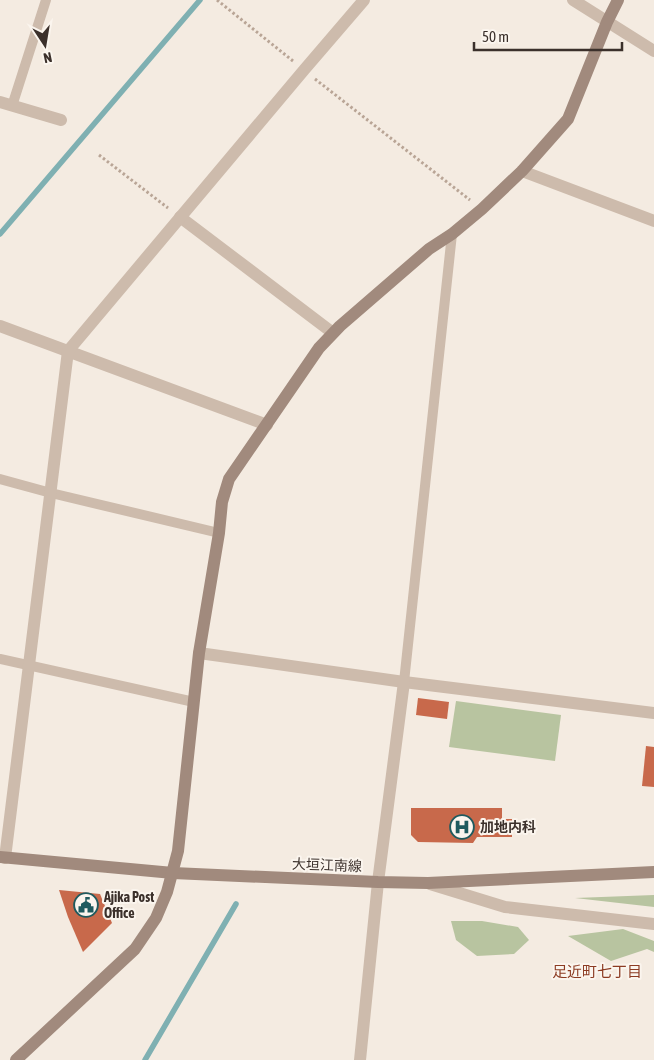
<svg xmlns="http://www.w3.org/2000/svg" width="654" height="1060" font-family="'Asap Condensed','Noto Sans JP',sans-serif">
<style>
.green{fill:#b8c4a0}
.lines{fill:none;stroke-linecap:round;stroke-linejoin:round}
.stream{stroke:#7fb0b2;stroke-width:5.5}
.building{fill:#c8694b}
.path{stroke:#b9a596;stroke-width:3;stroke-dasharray:2.5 2.5;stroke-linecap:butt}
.lane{stroke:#cdbbac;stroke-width:10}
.street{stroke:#cdbbac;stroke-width:12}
.secondary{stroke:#a18a7d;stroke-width:12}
.labels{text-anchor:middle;stroke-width:4;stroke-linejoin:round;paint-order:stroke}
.poi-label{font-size:14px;font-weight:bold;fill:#3b302b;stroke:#fbf5ee;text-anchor:start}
.street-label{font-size:14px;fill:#3b302b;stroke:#fbf5ee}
.neighbourhood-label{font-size:15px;fill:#8c3b22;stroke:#fbf5ee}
</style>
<rect width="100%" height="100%" fill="#f4ebe1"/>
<g class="green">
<path d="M456,701l105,14 -6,46 -106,-14z"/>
<path d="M654,895v12l-79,-9z"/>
<path d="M451,921h31l36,6 11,13 -15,14 -37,2 -21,-16z"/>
<path d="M623,929l31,12v11l-7,-3 -36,12 -43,-25z"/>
</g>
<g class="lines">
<g class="stream">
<path d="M0,234l200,-234"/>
<path d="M145,1060l91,-156"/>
</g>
</g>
<g class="building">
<path d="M418,698l31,4 -2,17 -31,-4z"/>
<path d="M646,746l8,1v40l-12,-1z"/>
<path d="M411,808h91v11h10v18h-35l-4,6 -55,-1 -7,-7z"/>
<path d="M59,890l41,4 12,29 -29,29 -15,-35z"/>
</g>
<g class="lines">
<g class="path">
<path d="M217,0l76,61"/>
<path d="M315,79l155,121"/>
<path d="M99,155l69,53"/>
</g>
<g class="lane">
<path d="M12,106l34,-106"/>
<path d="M0,479l51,14 168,40"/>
<path d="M0,659l194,43"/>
<path d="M404,682l48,-448"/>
</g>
<g class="street">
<path d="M573,0l81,51"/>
<path d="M0,102l61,18"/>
<path d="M522,171l132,50"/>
<path d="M180,217l153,116"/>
<path d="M0,326l267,99"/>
<path d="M199,653l205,29 250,31"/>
<path d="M5,858l63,-507 236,-281 60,-70"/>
<path d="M430,884l75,23 149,17"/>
<path d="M360,1060l18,-178 26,-200"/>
</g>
<g class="secondary">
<path d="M0,857l173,16 205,9 50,1 226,-11"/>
<path d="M16,1060l119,-111 21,-31 11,-26 11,-41 21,-198 20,-120 3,-31 7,-23 90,-131 21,-22 89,-77 23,-15 30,-25 40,-38 46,-52 39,-97 11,-22"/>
</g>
</g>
<defs>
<g id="hospital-ring" transform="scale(1.25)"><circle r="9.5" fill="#fbf5ee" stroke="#1f5a5e" stroke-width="1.5"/><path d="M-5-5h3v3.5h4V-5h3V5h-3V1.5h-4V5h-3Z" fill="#1f5a5e"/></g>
<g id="civic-ring" transform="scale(1.25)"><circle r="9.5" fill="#fbf5ee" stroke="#1f5a5e" stroke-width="1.5"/><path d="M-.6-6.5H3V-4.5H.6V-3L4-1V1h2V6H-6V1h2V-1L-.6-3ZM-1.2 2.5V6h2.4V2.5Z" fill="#1f5a5e"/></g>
</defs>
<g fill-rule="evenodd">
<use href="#hospital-ring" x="462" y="827"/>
<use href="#civic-ring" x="86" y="905"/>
</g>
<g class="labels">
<g class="poi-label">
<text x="480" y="832">加地内科</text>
<text x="104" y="902">Ajika Post<tspan x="104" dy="16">Office</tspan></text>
</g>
<g class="street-label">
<text transform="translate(327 865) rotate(2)" y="5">大垣江南線</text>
</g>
<g class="neighbourhood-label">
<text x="597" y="977">足近町七丁目</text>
</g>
</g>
<g transform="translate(45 45) rotate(168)" stroke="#fbf5ee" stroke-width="4" paint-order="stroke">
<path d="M0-4L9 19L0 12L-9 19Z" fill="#3b302b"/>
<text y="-8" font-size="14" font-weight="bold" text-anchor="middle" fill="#3b302b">N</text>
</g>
<path d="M474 42v8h148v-8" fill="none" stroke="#3b302b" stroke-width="2.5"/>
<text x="482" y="42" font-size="15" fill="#3b302b" stroke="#fbf5ee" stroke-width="4" paint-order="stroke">50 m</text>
</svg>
